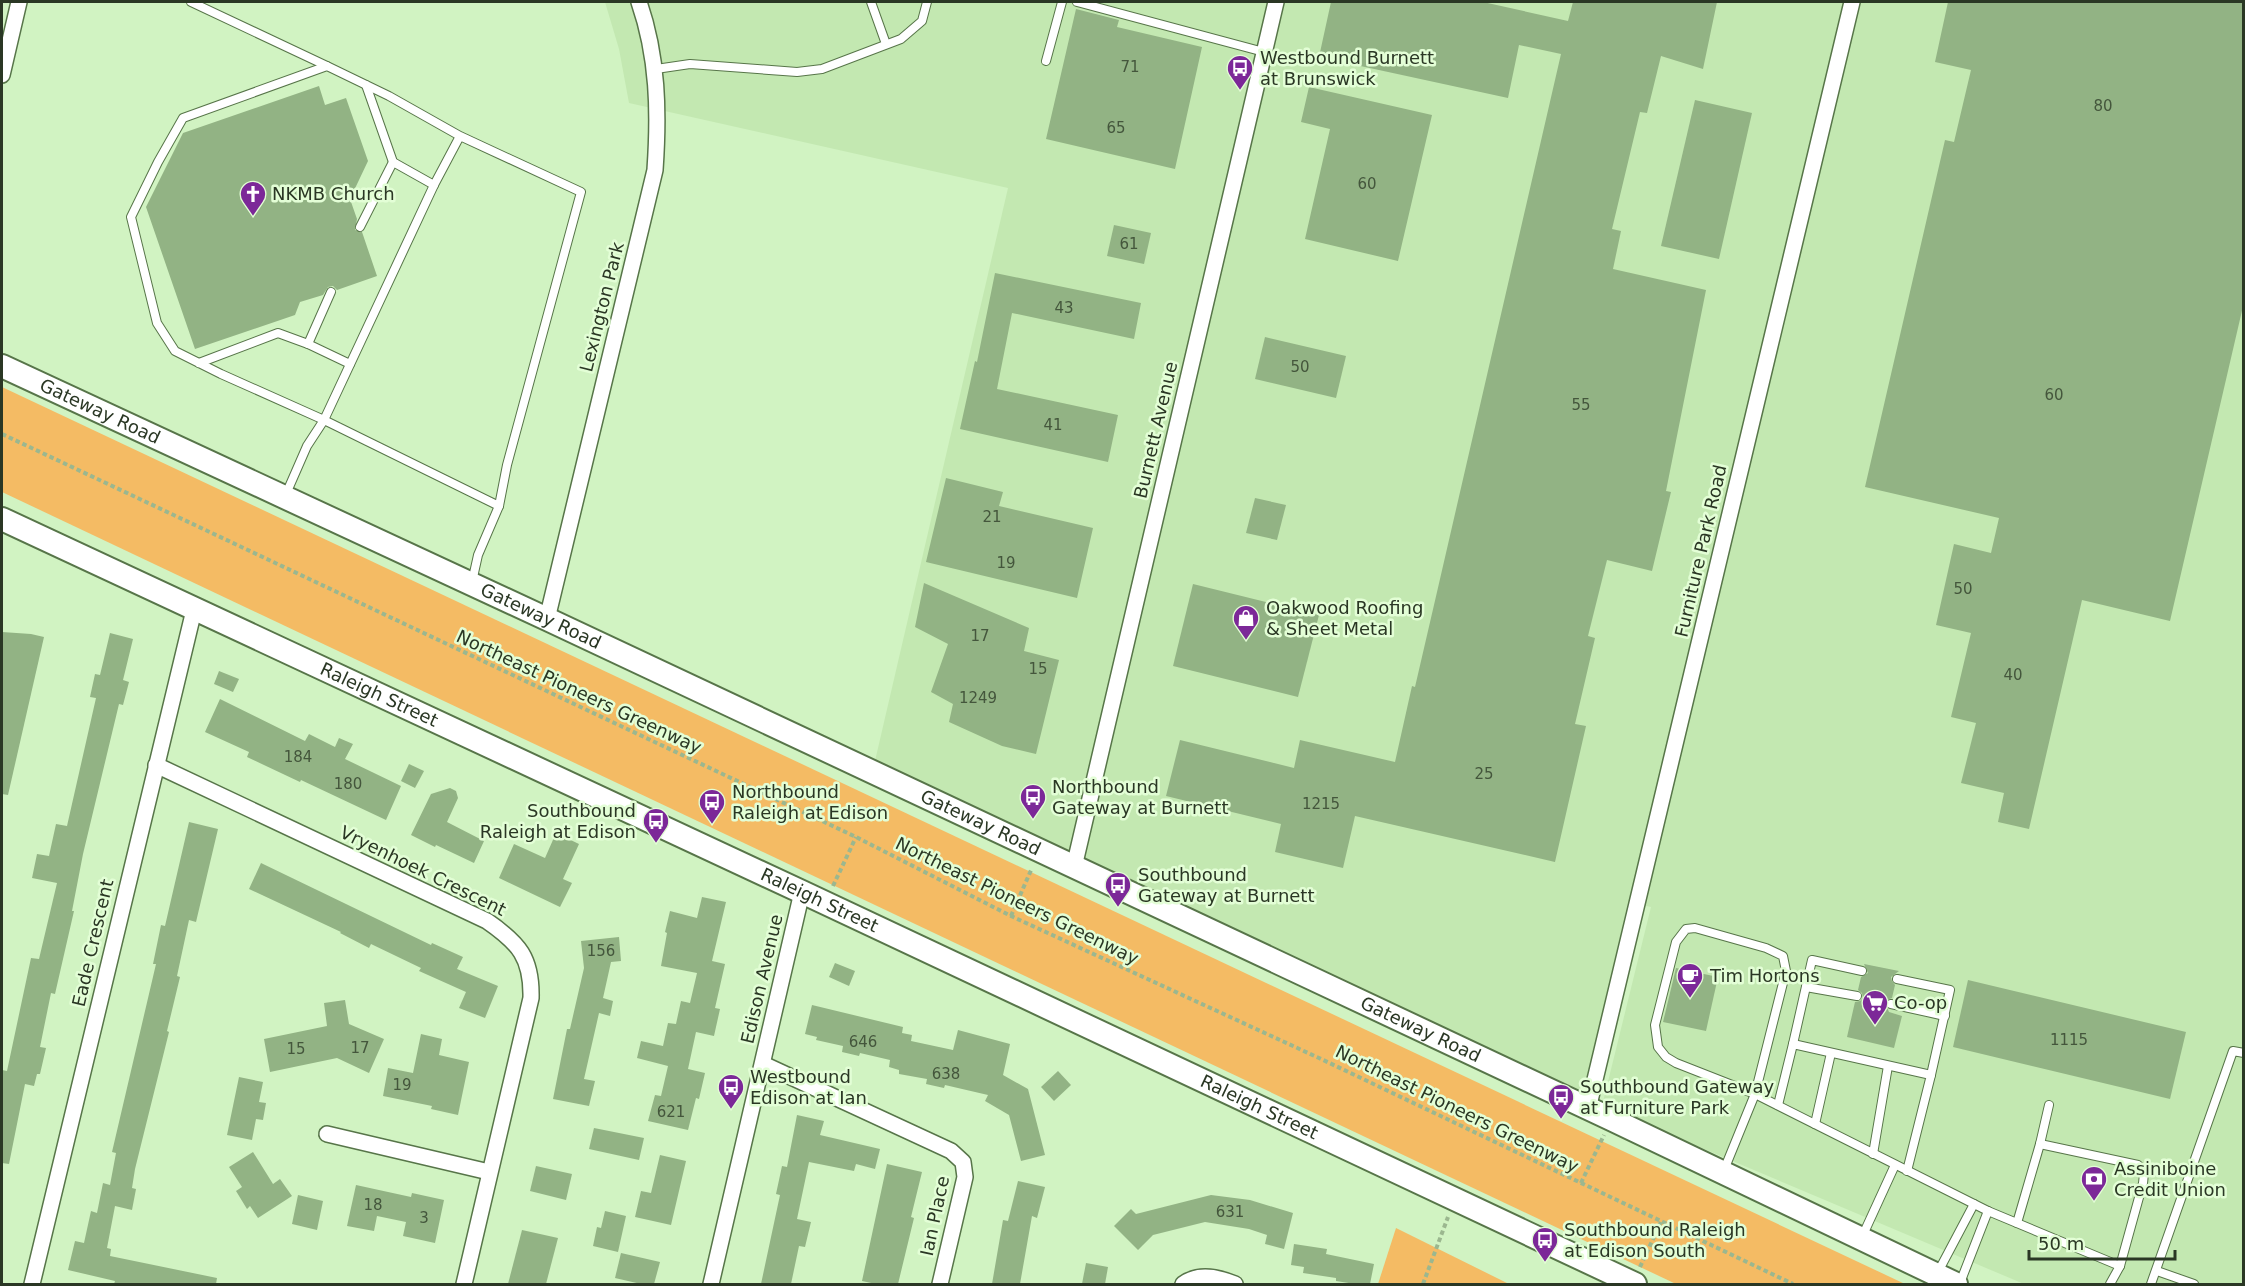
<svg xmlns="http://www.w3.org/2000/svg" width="2245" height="1286" font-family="'DejaVu Sans',sans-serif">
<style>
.built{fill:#c3e8b1}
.green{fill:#f4bb64}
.building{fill:#92b384}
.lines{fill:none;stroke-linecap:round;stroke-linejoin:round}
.lane-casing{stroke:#577549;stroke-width:10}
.street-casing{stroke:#577549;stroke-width:18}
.secondary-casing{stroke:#577549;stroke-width:26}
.path{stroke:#9bb78f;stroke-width:4;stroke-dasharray:4.5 3;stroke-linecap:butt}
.lane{stroke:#fff;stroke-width:8}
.street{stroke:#fff;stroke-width:15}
.secondary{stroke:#fff;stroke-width:22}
.labels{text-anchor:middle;stroke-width:5;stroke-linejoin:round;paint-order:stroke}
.number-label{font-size:15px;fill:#44563c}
.poi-label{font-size:18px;fill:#2a3724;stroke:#e3fed6;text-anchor:start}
.street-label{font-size:18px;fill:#2a3724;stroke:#e3fed6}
</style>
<rect width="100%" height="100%" fill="#d1f3c2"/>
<path class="built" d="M605,2h1638v1282h-219l-422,-178 49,-199 -23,-5 -45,192 -708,-333 133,-573 -379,-85 -10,-54z"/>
<g class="green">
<path d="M2,387l1903,897h-229l-1674,-792z"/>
<path d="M1396,1228l113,56h-131z"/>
</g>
<g class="building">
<path d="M1331,2h152l85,19 5,-19h144l-14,67 -42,-13 -14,57 -7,-1 -28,117 9,2 -8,38 93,21 -40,201 5,1 -19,79 -45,-11 -19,76 7,2 -20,86 11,2 -31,136 -200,-46 -12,52 -68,-16 6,-28 -115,-28 14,-56 114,28 6,-28 95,22 17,-76 3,1 22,-95 124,-538 -42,-9 -11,53 -189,-41z"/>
<path d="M1948,2h296v300l-74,319 -88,-21 -53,229 -31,-7 6,-29 -43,-10 15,-60 -25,-6 20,-84 -35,-8 18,-81 37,9 8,-35 -134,-31 80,-347 9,2 17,-72 -36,-8z"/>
<path d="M1076,9l43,11 -2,7 85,20 -27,122 -129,-30z"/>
<path d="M319,86l6,19 21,-7 22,63 -18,38 7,20 -2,11 7,2 15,44 -40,14 -4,-4 -5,1 -5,8 -23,7 -5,13 -100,34 -49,-142 37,-74z"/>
<path d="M1309,87l123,28 -34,146 -93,-22 25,-110 -29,-7z"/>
<path d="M1695,100l57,13 -33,146 -58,-13z"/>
<path d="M1114,225l37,8 -7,31 -37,-8z"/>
<path d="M995,273l146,30 -7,36 -122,-26 -15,76 121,26 -10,47 -148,-33 15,-68 2,1z"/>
<path d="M1265,337l81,19 -10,42 -81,-19z"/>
<path d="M946,478l57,14 -4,14 94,22 -16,70 -151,-36z"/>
<path d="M1255,498l31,7 -9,35 -31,-7z"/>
<path d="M924,583l105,45 -5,23 35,9 -23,94 -34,-8 -53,-24 4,-18 -22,-12 17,-48 -33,-17z"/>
<path d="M1193,584l126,31 -21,82 -125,-31z"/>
<path d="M2,632l29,2 13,3 -36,158 -6,-1z"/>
<path d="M110,633l23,6 -10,41 6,2 -6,23 -4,-1 -36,150 -11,57h2l-19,83 -4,-1 -11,54 6,1 -6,26h-3l-3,12 -9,-2 -16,80 -7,-1v-93l5,1 24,-113 8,1 18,-76 -25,-5 5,-24 12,2 7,-32 11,2 29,-128 -6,-1 5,-23 5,1z"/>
<path d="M219,671l20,8 -6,13 -19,-8z"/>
<path d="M220,699l85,42 4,-7 26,13 4,-9 14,6 -8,15 56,27 -15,34 -85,-40 -1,2 -53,-25 2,-5 -44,-20z"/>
<path d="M409,764l15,7 -9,17 -14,-7z"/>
<path d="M450,788l6,3 2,7 -11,24 37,19 -10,22 -38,-18 -1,2 -24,-12 20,-41z"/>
<path d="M189,822l29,7 -22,93 -7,-2 -12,56 3,1 -13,54 2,1 -34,137 -3,19 4,1 -4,21 -17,-4 -8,42 4,1 -1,7 107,22 -1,6h-102l1,-3 -47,-11 7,-29 9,2 7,-32 6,2 6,-30 7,2 6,-32 -4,-1 44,-188h-3l8,-39 4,1z"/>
<path d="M556,833l23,11 -16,35 9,4 -12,24 -61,-29 15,-34 31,14z"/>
<path d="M261,863l170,82 1,-2 31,14 -6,12 41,17 -13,32 -26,-10 7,-16 -47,-21 2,-3 -50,-24 -2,4 -29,-15 1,-1 -92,-43z"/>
<path d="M702,897l24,5 -14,59 13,3 -10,44 5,1 -6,27 -18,-4 -8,37 17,4 -6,26 -3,-1 -8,32 -40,-9 7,-26 6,1 7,-30 -31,-8 4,-17 22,5 5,-23 8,1 5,-23 9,2 7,-30 -36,-7 6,-33 -2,-1 5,-21 27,7z"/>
<path d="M619,937l2,24 -10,1 -8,36 10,3 -3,15 -11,-3 -15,66 11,2 -6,25 -36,-7 14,-70h3l14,-61 -3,-27z"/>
<path d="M835,963l20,8 -6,15 -20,-9z"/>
<path d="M1864,964l35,7 -8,6 1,4 3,4 -3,13 -5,2 -2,3 4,9 13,4 -8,32 -47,-11 8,-35 5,-1 3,-3 -1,-5 -4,-3 3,-13 7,-4z"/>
<path d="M1676,968l42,9 -12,54 -43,-9z"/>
<path d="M1968,980l218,52 -16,67 -217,-52z"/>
<path d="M345,1000l4,24 35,15 -15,34 -32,-15 -67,14 -6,-33 63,-13 -3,-23z"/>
<path d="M812,1005l91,22 -1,6 10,2 -1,6 42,9 5,-20 52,14 -7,31 25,14 17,66 -24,6 -12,-46 -24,-14 3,-6 -43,-10 -1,3 -18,-4 1,-5 -28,-5v-4l-10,-3 1,-7 -30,-7 -1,3 -17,-4 1,-6 -27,-6 1,-3 -12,-3z"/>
<path d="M421,1034l21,5 -3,16 30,7 -11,53 -27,-6 1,-3 -49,-10 5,-28 25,5z"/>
<path d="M1058,1071l13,14 -17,16 -13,-14z"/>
<path d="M239,1077l24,5 -4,20 7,1 -3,17 -7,-1 -4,21 -25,-5z"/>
<path d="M797,1115l27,6 -4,14 60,14 -5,20 -19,-5 -2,7 -45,-9 -12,57 14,3 -6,25 -6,-1 -8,38h-30l19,-89 -4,-1 6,-28 5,1z"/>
<path d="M594,1128l50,10 -5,22 -50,-11z"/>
<path d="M253,1152l20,32 7,-5 12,17 -34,22 -8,-12 -3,3 -11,-18 6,-4 -13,-20z"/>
<path d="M660,1155l26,6 -15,64 -36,-8 6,-26 10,2z"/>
<path d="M887,1164l35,8 -11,45 3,1 -16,66h-22l-14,-3z"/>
<path d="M536,1166l36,8 -6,26 -36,-9z"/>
<path d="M1018,1181l27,6 -8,31 -5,-2 -12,68h-28l11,-64 5,1z"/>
<path d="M356,1185l55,12 1,-4 32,7 -9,43 -32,-7 3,-14 -29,-6 -3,15 -27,-5z"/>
<path d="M298,1195l25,6 -6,29 -25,-6z"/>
<path d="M1211,1195l39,5 43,13 -9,36 -19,-5 2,-9 -18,-6 -44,-7 -52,13 -15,15 -24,-24 17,-17 5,5z"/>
<path d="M605,1211l21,5 -8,36 -25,-6 4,-19 4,1z"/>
<path d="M522,1230l36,8 -12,46h-38z"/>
<path d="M1294,1244l33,5 -1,5 48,10 -4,20h-15l-19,-3v-3l-33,-5 1,-6 -13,-2z"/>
<path d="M621,1253l39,9 -6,22h-13l-26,-6z"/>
<path d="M1086,1263l22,4 -3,17h-23z"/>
</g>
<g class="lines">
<g class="lane-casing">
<g id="lane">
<path d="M191,2l136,64"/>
<path d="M871,2l15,42"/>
<path d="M1077,2l187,50"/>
<path d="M1046,61l16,-59"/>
<path d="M656,69l34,-5 107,8 25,-3 79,-30 21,-18 5,-19"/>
<path d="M366,85l27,77 41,23"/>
<path d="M460,136l-71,-40 -62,-30 -144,52 -25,44 -27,55 26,106 18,28 46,23 103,46 110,-235 26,-49 121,56 -74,273 -8,41 -21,49 -6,27"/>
<path d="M360,227l33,-65"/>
<path d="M308,344l23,-52"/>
<path d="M199,363l79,-30 30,11 42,20"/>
<path d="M286,494l21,-48 17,-26 175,86"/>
<path d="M1897,979l53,11 -19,85"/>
<path d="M1806,987l51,9"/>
<path d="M1891,1004l54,12"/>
<path d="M1793,1044l19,-84 50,11"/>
<path d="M1778,1105l15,-61 138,31 -24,96"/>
<path d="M1815,1124l16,-71"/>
<path d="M2040,1144l98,21c7,6 6,10 5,18l-23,83 -10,18"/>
<path d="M1873,1154l15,-88"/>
<path d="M1724,1170l31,-76 31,-123 -3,-15 -17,-8 -71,-20 -9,1 -10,13 -21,83 3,22 8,10 10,6 79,31 233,117 132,55"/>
<path d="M2017,1223l23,-79 9,-39"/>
<path d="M1862,1237l33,-72"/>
<path d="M2157,1271l37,13"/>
<path d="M1938,1272l36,-68"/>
<path d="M1960,1283l28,-72"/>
<path d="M2151,1284l82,-233 11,2"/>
</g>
</g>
<g class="street-casing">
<g id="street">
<path d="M2,75l17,-73"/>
<path d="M547,619l108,-449c4,-58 3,-113 -16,-168"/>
<path d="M156,765l331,156c32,22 45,37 44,77l-67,286"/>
<path d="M1074,867l202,-865"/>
<path d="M763,1064l188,87 12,11 2,15 -25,107"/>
<path d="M1588,1109l264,-1107"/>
<path d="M327,1134l162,38"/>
<path d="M32,1284l162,-674"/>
<path d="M711,1284l91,-392"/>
<path d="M1183,1284c15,-11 35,-7 52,0"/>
</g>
</g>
<g class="secondary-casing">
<g id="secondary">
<path id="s1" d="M2,366l545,253 1064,500 345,165"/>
<path id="s2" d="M2,519l800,373 833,392"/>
</g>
</g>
<g class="path">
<path d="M2,434l854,403 155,79 308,142 474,226"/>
<path d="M833,886l23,-49"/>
<path d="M1011,916l21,-48"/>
<path d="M1581,1183l23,-48"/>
<path d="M1640,1267l21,-45"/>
<path d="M1423,1284l25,-67"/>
</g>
<use href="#lane" class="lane"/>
<use href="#street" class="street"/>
<use href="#secondary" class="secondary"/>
</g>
<defs>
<g id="bus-pin" transform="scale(1.35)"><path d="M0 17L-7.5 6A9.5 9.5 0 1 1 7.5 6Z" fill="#7c2898" stroke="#e3fed6"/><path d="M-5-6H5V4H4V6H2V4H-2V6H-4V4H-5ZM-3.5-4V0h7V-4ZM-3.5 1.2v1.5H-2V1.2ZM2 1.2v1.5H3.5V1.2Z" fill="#fff"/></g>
<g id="church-pin" transform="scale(1.35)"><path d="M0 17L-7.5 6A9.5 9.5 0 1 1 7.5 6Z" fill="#7c2898" stroke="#e3fed6"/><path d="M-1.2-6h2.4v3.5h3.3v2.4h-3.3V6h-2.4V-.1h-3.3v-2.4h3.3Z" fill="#fff"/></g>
<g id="shop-pin" transform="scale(1.35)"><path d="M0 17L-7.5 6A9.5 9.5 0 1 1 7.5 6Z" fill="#7c2898" stroke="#e3fed6"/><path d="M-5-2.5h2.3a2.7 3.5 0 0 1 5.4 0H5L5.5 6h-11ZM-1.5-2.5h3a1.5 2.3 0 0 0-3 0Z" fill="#fff"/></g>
<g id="cafe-pin" transform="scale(1.35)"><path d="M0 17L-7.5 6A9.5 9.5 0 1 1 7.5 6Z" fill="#7c2898" stroke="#e3fed6"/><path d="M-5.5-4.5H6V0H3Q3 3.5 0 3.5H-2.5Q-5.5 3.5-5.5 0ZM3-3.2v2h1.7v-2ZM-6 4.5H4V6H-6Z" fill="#fff"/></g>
<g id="supermarket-pin" transform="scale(1.35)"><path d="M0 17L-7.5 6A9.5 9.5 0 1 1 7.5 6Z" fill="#7c2898" stroke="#e3fed6"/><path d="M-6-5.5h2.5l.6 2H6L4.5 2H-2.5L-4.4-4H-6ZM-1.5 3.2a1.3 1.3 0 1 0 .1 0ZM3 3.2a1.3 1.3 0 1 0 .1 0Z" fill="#fff"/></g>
<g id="bank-pin" transform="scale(1.35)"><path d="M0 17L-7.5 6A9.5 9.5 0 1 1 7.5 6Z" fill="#7c2898" stroke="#e3fed6"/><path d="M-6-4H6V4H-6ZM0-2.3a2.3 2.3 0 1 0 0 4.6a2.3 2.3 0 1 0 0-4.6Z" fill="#fff"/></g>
</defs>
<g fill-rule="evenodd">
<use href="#bus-pin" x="1240" y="68"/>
<use href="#church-pin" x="253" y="194"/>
<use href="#shop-pin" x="1246" y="618"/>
<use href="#bus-pin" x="1033" y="797"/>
<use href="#bus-pin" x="712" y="802"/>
<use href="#bus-pin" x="656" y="821"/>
<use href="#bus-pin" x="1118" y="885"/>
<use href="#cafe-pin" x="1690" y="976"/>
<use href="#supermarket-pin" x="1875" y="1003"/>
<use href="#bus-pin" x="731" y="1087"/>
<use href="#bus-pin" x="1561" y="1097"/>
<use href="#bank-pin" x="2094" y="1179"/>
<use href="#bus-pin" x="1545" y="1240"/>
</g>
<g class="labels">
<g class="number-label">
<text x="1130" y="72">71</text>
<text x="2103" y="111">80</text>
<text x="1116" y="133">65</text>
<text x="1367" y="189">60</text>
<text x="1129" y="249">61</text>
<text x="1064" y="313">43</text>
<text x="1300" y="372">50</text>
<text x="2054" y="400">60</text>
<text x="1581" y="410">55</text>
<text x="1053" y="430">41</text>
<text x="992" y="522">21</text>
<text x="1006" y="568">19</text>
<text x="1963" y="594">50</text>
<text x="980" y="641">17</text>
<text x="1038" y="674">15</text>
<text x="2013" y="680">40</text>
<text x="978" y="703">1249</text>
<text x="298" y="762">184</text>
<text x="1484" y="779">25</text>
<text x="348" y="789">180</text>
<text x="1321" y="809">1215</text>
<text x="601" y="956">156</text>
<text x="2069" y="1045">1115</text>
<text x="863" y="1047">646</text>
<text x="360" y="1053">17</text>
<text x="296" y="1054">15</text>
<text x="946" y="1079">638</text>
<text x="402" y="1090">19</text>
<text x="671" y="1117">621</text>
<text x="373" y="1210">18</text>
<text x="1230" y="1217">631</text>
<text x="424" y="1223">3</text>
</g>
<g class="poi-label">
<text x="1260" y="64">Westbound Burnett<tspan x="1260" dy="21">at Brunswick</tspan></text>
<text x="272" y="200">NKMB Church</text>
<text x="1266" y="614">Oakwood Roofing<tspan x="1266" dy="21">&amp; Sheet Metal</tspan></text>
<text x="1052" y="793">Northbound<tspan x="1052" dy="21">Gateway at Burnett</tspan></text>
<text x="732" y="798">Northbound<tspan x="732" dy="21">Raleigh at Edison</tspan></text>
<text x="636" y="817" text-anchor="end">Southbound<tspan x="636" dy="21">Raleigh at Edison</tspan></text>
<text x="1138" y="881">Southbound<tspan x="1138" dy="21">Gateway at Burnett</tspan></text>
<text x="1710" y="982">Tim Hortons</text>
<text x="1894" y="1009">Co-op</text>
<text x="750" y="1083">Westbound<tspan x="750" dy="21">Edison at Ian</tspan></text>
<text x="1580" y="1093">Southbound Gateway<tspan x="1580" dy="21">at Furniture Park</tspan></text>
<text x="2114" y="1175">Assiniboine<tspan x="2114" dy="21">Credit Union</tspan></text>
<text x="1564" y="1236">Southbound Raleigh<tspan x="1564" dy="21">at Edison South</tspan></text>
</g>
<g class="street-label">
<text transform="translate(602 307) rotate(-76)" y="6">Lexington Park</text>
<text dy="6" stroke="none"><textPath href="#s1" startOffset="108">Gateway Road</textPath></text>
<text transform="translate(1156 430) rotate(-77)" y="6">Burnett Avenue</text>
<text transform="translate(1701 551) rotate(-77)" y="6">Furniture Park Road</text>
<text dy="6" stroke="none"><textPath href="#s1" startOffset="594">Gateway Road</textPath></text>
<text transform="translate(579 692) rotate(25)" y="6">Northeast Pioneers Greenway</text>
<text dy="6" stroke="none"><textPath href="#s2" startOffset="416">Raleigh Street</textPath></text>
<text dy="6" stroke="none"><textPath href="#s1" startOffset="1080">Gateway Road</textPath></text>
<text transform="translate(423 871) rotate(26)" y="6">Vryenhoek Crescent</text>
<text dy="6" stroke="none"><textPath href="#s2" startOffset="902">Raleigh Street</textPath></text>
<text transform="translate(1017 901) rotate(26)" y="6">Northeast Pioneers Greenway</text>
<text transform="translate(93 943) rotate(-77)" y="6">Eade Crescent</text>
<text transform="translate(762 979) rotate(-77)" y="6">Edison Avenue</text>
<text dy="6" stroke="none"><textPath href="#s1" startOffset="1566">Gateway Road</textPath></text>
<text dy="6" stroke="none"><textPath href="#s2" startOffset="1388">Raleigh Street</textPath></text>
<text transform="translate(1457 1109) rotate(26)" y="6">Northeast Pioneers Greenway</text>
<text transform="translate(935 1216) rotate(-78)" y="6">Ian Place</text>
</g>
</g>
<rect width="2245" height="1286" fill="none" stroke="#2a3724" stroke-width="6"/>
<path d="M2029 1250v9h146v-9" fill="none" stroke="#2a3724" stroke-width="3"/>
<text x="2038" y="1250" font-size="18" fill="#2a3724" stroke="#e3fed6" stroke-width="4.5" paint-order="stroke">50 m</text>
</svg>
